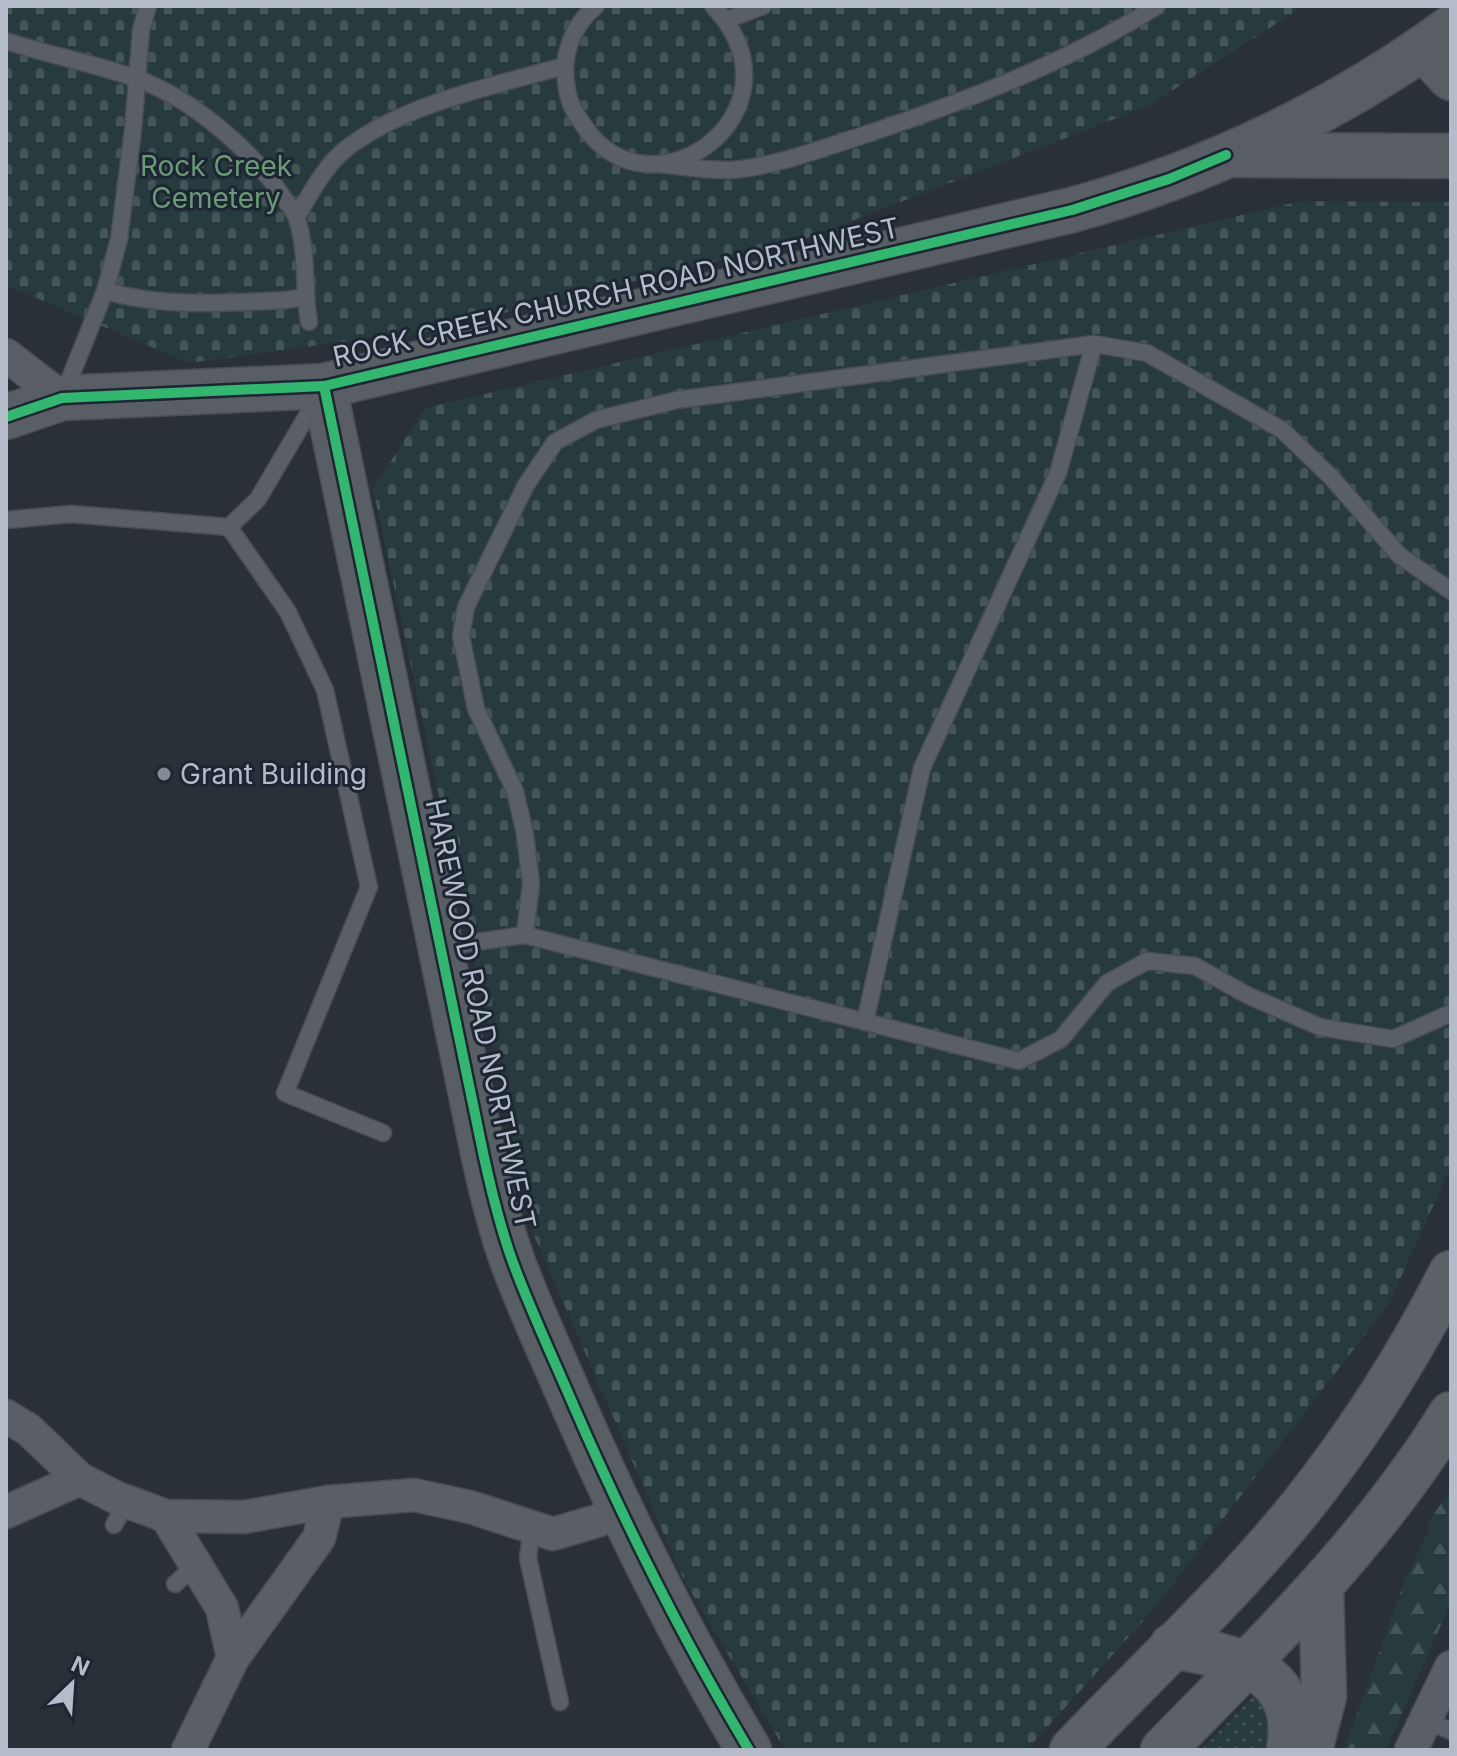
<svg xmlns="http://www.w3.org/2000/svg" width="1457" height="1756" font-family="Inter,sans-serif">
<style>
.grass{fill:url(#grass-dots)}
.forest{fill:url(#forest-firs)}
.cemetery{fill:url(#cemetery-stones)}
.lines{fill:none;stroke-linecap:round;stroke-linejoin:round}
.lane-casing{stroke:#484c53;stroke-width:19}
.street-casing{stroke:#484c53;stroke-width:35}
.secondary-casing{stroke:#484c53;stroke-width:47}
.primary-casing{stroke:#484c55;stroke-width:47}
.lane{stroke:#5a5e66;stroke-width:16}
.street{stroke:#5a5e66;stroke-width:32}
.secondary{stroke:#595d64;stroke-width:44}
.primary{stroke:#5c6168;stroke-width:44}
.cycleway-casing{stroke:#1d2633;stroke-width:15}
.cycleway{stroke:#33b770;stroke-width:10}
.poi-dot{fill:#848b96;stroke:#1d2633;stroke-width:3}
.labels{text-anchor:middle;stroke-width:6;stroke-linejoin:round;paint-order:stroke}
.park-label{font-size:28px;fill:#6b9a76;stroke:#1d2633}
.street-label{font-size:28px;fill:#b4bcc9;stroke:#1d2633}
.poi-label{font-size:28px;fill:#b4bcc9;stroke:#1d2633;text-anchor:start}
</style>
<defs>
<pattern id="grass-dots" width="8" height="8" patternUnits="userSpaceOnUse" patternTransform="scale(2)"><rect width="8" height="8" fill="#273a3e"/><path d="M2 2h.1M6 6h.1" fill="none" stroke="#445559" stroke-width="1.8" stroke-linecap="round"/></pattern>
<pattern id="forest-firs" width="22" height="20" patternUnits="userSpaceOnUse" patternTransform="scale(2)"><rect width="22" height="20" fill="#273a3e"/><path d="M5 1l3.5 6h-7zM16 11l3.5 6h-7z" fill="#445559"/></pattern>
<pattern id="cemetery-stones" width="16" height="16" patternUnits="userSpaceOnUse" patternTransform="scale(2)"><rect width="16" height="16" fill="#273a3e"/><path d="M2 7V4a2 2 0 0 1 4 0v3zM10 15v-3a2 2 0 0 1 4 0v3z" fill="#445559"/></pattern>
</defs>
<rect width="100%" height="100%" fill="#2a3038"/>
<path class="grass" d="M1254,1696l20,21 4,33h-77z"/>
<path class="forest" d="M1451,1490v112l-65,148h-42l61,-170 24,-49 -1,-9z"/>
<g class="cemetery">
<path d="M6,6h1298l-156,100 -348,135 -412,100 -2,-5 -197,27 -183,-78z"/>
<path d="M1301,201l150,1v964l-61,136 -238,309 -125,139h-242l-101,-170 -151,-347 -160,-744 52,-81z"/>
</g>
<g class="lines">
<g class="lane-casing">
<g id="lane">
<path d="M596,6c-23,19 -34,47 -30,76 2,19 7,29 18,44 68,100 227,-16 129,-120"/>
<path d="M726,20l37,-14"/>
<path d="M6,41c42,14 87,22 129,37 53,18 115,70 146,116 5,8 13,16 16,25 11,34 6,68 12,103"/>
<path d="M658,164c23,2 49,7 73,6 42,-3 89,-21 130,-34 102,-34 204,-72 296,-130"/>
<path d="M297,216c14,-23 28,-51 50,-68 59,-45 147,-62 217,-82"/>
<path d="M105,291c60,17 120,12 182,9l17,-3"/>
<path d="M64,393l41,-102 14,-52 14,-109 8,-100 7,-24"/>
<path d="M6,520l65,-6 158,13 29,-28 60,-102"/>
<path d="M229,527l59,85 37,78 44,197 -84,206 98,40"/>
<path d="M525,935l6,-52 -6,-49 -10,-43 -39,-82 -15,-73 5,-29 60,-122 29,-43 41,-22 81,-20 417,-56 53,9 135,77 49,47 69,79 51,35"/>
<path d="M441,947l84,-12 494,126 42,-22 46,-56 40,-22 48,5 52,29 73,32 73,12 58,-26"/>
<path d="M865,1022l57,-254 136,-295 36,-129"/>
<path d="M114,1525l13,-24"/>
<path d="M532,1527l-4,31 32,144"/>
<path d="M175,1584l19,-18"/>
<path d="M1425,1720l26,11"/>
</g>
</g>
<g class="street-casing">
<g id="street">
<path d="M6,355l56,43"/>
<path d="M6,1416l23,14 51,49 37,19 49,18 78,1 84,-15 86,-7 56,12 83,27 44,-13 23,-10"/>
<path d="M6,1512l74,-33"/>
<path d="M166,1516l56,92 11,50"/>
<path d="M188,1750l45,-92 86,-120 9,-36"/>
<path d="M1411,1750l40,-83"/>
</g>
</g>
<g class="secondary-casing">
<g id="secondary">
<path d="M1423,48l28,30"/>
<path d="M1237,155l214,1"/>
<path d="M324,386l156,752c9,44 19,88 35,130 17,45 38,90 57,134 52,120 110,236 177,348"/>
<path d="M6,417l56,-19 262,-12 748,-176c135,-37 266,-99 379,-182"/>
</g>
</g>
<g class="primary-casing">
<g id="primary">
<path d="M1172,1646c64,11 130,23 117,104"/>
<path d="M1072,1750c76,-80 159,-156 229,-243 58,-73 108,-151 150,-234"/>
<path d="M1163,1750c104,-107 209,-208 288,-336"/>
<path d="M1310,1750l14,-54 -3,-109"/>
</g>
</g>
<use href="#lane" class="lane"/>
<use href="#street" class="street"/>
<use href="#secondary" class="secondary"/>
<use href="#primary" class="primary"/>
<g class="cycleway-casing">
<g id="cycleway">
<path d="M324,386l156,752c9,44 19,88 35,130 17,45 38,90 57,134 52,120 110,236 177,348"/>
<path d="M6,417l56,-19 262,-12 748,-176 97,-31 57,-24"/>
</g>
</g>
<use href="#cycleway" class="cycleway"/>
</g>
<circle class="poi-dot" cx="164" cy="774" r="8"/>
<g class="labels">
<g class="park-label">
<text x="216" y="176">Rock Creek<tspan x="216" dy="32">Cemetery</tspan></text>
</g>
<g class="street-label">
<text transform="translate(616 292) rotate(-13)" y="10">ROCK CREEK CHURCH ROAD NORTHWEST</text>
<text transform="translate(481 1014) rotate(78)" y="10">HAREWOOD ROAD NORTHWEST</text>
</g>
<g class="poi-label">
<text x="180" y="784">Grant Building</text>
</g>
</g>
<rect width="1457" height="1756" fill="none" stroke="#b4bcc9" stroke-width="16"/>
<g transform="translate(72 1684) rotate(25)" stroke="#1d2633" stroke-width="6" paint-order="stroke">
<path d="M0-6L14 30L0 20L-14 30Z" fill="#b4bcc9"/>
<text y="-12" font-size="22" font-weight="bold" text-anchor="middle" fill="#b4bcc9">N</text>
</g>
</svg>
